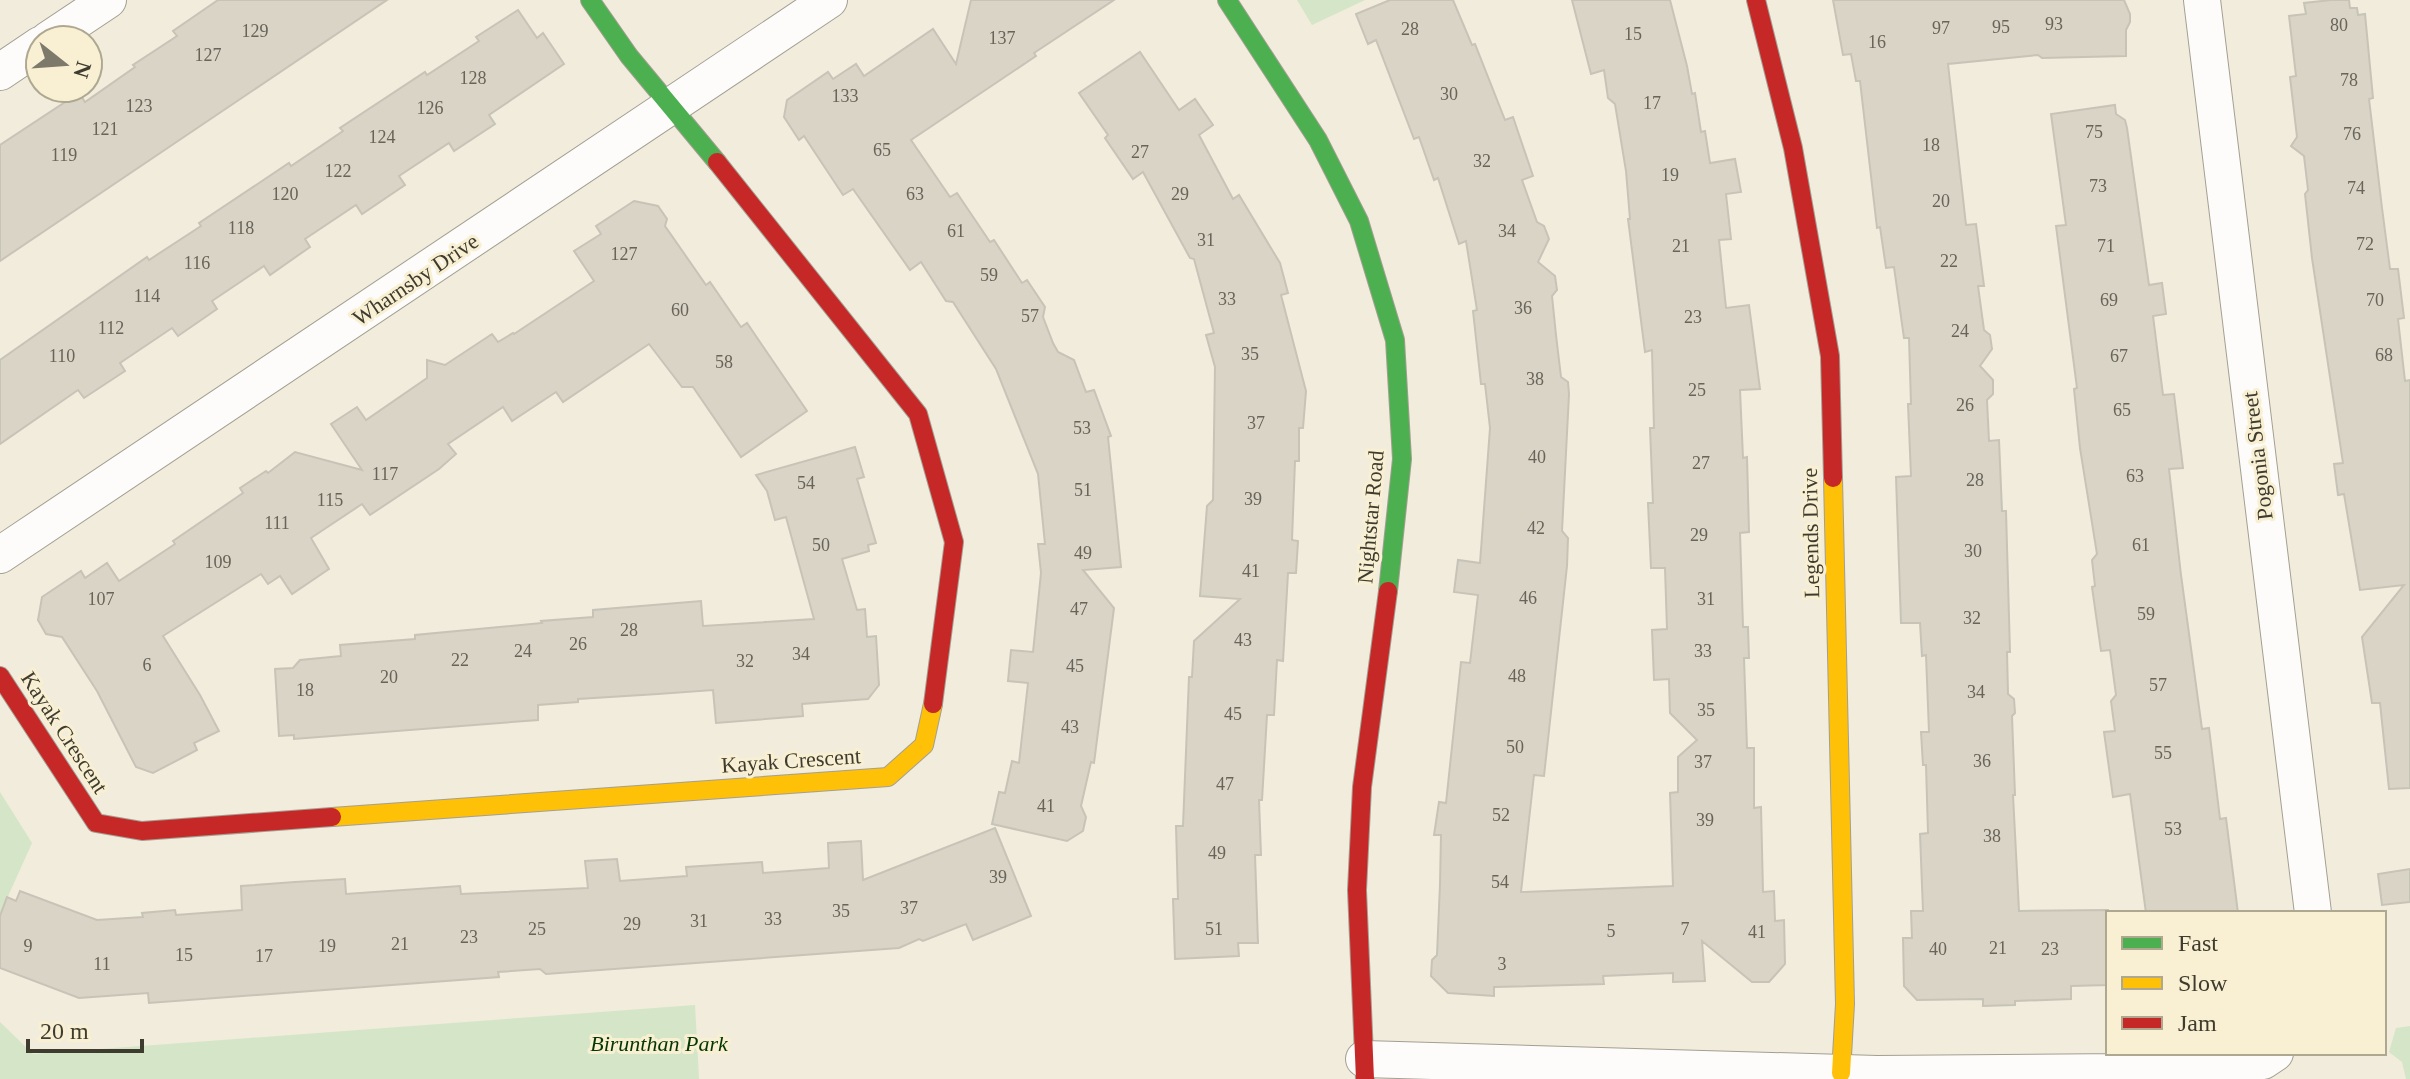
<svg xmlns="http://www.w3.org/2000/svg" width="2410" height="1079" font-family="'Times New Roman',serif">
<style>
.green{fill:#d4e6c7}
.building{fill:#dad4c7;stroke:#c8c3b7;stroke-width:2}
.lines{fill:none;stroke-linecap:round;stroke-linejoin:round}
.street-casing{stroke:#a39f92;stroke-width:38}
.fast-casing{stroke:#a39f92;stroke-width:20}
.slow-casing{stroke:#a39f92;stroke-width:20}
.jam-casing{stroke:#a39f92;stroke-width:20}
.street{stroke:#fdfcfa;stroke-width:36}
.fast{stroke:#4caf50;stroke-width:18}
.slow{stroke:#ffc107;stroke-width:18}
.jam{stroke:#c62828;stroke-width:18}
.labels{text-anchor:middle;stroke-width:6;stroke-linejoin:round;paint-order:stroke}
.number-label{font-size:18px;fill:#686458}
.street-label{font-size:22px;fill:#3e3b2f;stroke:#f9f0d3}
.park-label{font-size:22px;font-style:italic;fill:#053702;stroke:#f9f0d3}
</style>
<rect width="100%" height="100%" fill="#f1ecdb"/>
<g class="green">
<path d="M1297,0h68l-53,25z"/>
<path d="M0,792l32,51 -32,71z"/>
<path d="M695,1005l4,74h-699v-57l33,32z"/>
<path d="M2410,1026v53h-4l-4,-17 -13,-10 7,-24z"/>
</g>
<g class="building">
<path d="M218,0h169l-387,261v-116l79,-52 6,9 50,-35 -2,-2 44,-29 -4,-5z"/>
<path d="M971,0h143l-80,53 2,3 -125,84 39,57 7,-4 33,49 4,-2 28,43 5,-3 18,27 -2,10 10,26 5,9 16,8 12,32 8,-2 17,46 -3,1 13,130 -38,3 31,38 -20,155 -3,-1 -10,44 5,11 -3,14 -16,10 -75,-17 7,-32 6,1 7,-32 7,2 9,-80 -20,-2 3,-31 22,2 8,-79 -3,-29h7l-7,-70 -42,-105 -43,-67 -7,-1 -25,-39 -11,8 -57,-81 -10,6 -39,-59 -5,4 -15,-23 3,-17 41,-28 5,7 23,-15 8,12 69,-47 23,35z"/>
<path d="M1390,0h63l19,45 3,-1 30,76 8,-3 20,59 -11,4 15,42 7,4 5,13 -11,23 17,14 2,14 -5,6 4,39 5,42 7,5 1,12 -7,137 6,7 -1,28 -23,210 -10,-1 -13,117 152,-6 -3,-93 8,-1v-35l19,-17 -27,-27 -1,-34 -15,1 -2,-50 15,-1 -2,-61h-14l-3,-65h5l-3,-75h4l-2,-78 -7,2 -17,-133h2l-4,-48 -11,-67 -7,-6 -4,-28 -13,4 -19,-74h98l17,66 5,28 3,-1 6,39 4,-1 5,32 25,-4 6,33 -15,2 5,45 -12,1 7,68 23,-3 11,84 -20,1 3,68 4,-1 2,75 -9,1 3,94h5l1,31h-5l3,90h7v60l7,-1 2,85 11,-1 1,30 9,-1 1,44 -16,18h-17l-50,-41 3,40 -32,1v-9l-70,3 1,8 -110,3v9l-46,-3 -17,-17 1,-16 5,-5 3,-71 1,-49h-7l5,-33 7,1 15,-141 9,1 8,-68 -24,-3 4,-32 22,3 10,-135 -5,-44h-4l-8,-73 4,-1 -11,-69 -7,3 -21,-66 -4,2 -15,-43 -5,2 -38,-99 -8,4 -12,-30z"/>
<path d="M1833,0h291l6,14v8l-4,8v26l-84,2 -4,-3 -90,9 18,161 10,-1 8,62h-6l6,44 6,5 2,14 -12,17 13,14v14l-6,6 2,41 10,-1 3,71h4l4,141h-3l1,42 6,5 1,14 -3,3 3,79h-2l6,116 89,-1v75l-37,1v13l-56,2v4l-32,1v-7l-66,1 -13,-14 -1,-48h9l-1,-27h12l-3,-77 8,-1 -2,-68h-3l-2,-33h8l-3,-77 -4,1 -2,-33h-19l-5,-146 15,-1 -3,-72h3l-2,-66h-5l-10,-71 -8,1 -6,-41 -3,1 -17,-147h-4l-5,-27 -8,1z"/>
<path d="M2331,0h18l1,8h7l1,7 7,-1 8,84 -4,1 13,109 8,61h8l6,49 -6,1 7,62 5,-1v408l-21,1 -9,-86h-8l-10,-66 42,-52 -44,5 -16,-96 -6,1 -4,-31 9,-1 -31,-205 -7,-64 3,-4 -4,-34 -13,-10 6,-9 -7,-60 6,-1 -7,-60 17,-2 -2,-11z"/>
<path d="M518,10l19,28 6,-5 21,31 -75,51 6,9 -41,27 -5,-8 -50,33 6,9 -43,29 -6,-9 -51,34 5,8 -40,28 -6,-9 -52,35 5,8 -39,27 -6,-8 -52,35 5,8 -41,27 -6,-8 -78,54v-84l147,-103 2,3 52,-34 -2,-3 90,-60 2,3 52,-35 -3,-3 85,-56 2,3 52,-34 -3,-4z"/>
<path d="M1140,52l39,58 16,-11 18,26 -14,10 34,64 6,-4 41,68 8,30 -7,2 25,96 -3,37h-4v33h-4l-3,79 6,1 -2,32h-8l-5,88 -6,-1 -3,55h-7l-5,85h-3l2,55h-6l3,88h-20l1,13 -64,3 -2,-60h5l-2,-73h7l6,-149h3l2,-36 46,-42 -40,-3 7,-90 6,-6 2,-133 -9,-32 8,-2 -20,-74 -4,-1 -47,-86 -10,7 -28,-41 3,-3 -29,-42z"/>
<path d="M2115,105l1,9 9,6 2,8 22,157 13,-2 4,31 -13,2 10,79 11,-1 9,74 -14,1 12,106 21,154 7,-1 11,91 6,-1 12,95h-92l-16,-119 -17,3 -9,-65 11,-1 -4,-30 5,-6 -6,-45 -9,1 -9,-64 3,-1 -3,-26 5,-6 -17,-106 -6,-59 3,-1 -21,-162 10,-1 -15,-111z"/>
<path d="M634,201l24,5 9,13 -2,7 41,59 4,-3 31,45 6,-4 60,88 -66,46 -48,-70h-11l-33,-43 -86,58 -7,-10 -44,29 -9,-14 -55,37 8,10 -17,15 -69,46 -8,-11 -51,34 18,31 -37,25 -12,-18 -12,8 -7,-10 -98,62 37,59 19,36 -25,12 3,7 -44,23 -17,-6 -39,-76 -35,-54 -16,-3 -8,-14 4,-23 39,-26 4,7 22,-15 12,18 56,-37 -2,-3 70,-48 -3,-5 26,-17 2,2 27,-21 67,18 -31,-46 26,-17 9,13 61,-42v-18l18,5 47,-31 6,8 15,-9 1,1 80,-53 -20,-30 27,-17 -5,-8z"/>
<path d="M855,447l9,30 -7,2 19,64 -8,2 1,6 -27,8 15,51 8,-1 2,28 9,-1 3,49 -11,14 -66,5 1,12 -87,7 -3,-33 -55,4 -80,5v3l-40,3v15l-244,19v-4l-15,1 -4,-67 18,-1 7,-8 41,-4 -1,-11 75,-6v-4l127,-12 -1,-2 52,-4v-7l108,-9 2,25 111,-7 -28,-102 -11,3 -8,-29 -11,-16z"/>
<path d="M995,828l36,88 -58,24 -7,-16 -43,17 -4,-2 -20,9 -353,26 -6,-5 -42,3 1,5 -350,26 -1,-10 -69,5 -79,-30v-52l7,-19 9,4 4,-10 77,29 46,-3 -1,-4 33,-3 1,5 66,-5 -1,-24 54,-4 50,-3 1,15 114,-8 1,8 127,-6 -3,-27 32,-2 3,22 67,-5 -1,-9 76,-5 1,11 66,-5 -1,-25 33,-2 2,39z"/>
<path d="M2410,869v33l-28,3 -4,-31z"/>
</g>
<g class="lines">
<g class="street-casing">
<g id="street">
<path d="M2202,0l111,913"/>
<path d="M48,40l60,-40"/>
<path d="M0,72l40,-27"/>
<path d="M0,555l829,-555"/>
<path d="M1364,1059l513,15 248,-2 138,-11 12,-8"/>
</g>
</g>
<g class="fast-casing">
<g id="fast">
<path d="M590,0l39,56 88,106"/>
<path d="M1227,0l91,140 41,81 36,119 7,119 -14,132"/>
</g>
</g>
<g class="slow-casing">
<g id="slow">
<path d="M1833,478l12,526 -4,69"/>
<path d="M332,817l556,-40 36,-32 9,-41"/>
</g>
</g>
<g class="jam-casing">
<g id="jam">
<path d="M1756,0l37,148 37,208 3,122"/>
<path d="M717,162l201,252 36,128 -21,162"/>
<path d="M0,676l96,147 46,8 190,-14"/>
<path d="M1365,1079l-8,-189 5,-103 26,-196"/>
</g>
</g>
<use href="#street" class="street"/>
<use href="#fast" class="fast"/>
<use href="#slow" class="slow"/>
<use href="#jam" class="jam"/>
</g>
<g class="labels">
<g class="number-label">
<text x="2054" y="30">93</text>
<text x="2339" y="31">80</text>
<text x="2001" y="33">95</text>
<text x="1941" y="34">97</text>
<text x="1410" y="35">28</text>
<text x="255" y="37">129</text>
<text x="1633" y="40">15</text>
<text x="1002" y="44">137</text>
<text x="1877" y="48">16</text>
<text x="208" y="61">127</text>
<text x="473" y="84">128</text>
<text x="2349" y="86">78</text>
<text x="1449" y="100">30</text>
<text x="845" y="102">133</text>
<text x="1652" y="109">17</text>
<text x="139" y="112">123</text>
<text x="430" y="114">126</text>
<text x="105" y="135">121</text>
<text x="2094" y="138">75</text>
<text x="2352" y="140">76</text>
<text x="382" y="143">124</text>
<text x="1931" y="151">18</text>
<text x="882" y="156">65</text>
<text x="1140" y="158">27</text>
<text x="64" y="161">119</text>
<text x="1482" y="167">32</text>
<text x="338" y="177">122</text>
<text x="1670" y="181">19</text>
<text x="2098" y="192">73</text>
<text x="2356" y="194">74</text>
<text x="285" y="200">120</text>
<text x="915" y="200">63</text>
<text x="1180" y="200">29</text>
<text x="1941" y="207">20</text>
<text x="241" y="234">118</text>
<text x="956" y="237">61</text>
<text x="1507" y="237">34</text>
<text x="1206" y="246">31</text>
<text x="2365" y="250">72</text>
<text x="1681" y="252">21</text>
<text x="2106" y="252">71</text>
<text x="624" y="260">127</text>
<text x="1949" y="267">22</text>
<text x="197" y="269">116</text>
<text x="989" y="281">59</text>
<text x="147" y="302">114</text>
<text x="1227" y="305">33</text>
<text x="2109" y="306">69</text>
<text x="2375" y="306">70</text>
<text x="1523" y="314">36</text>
<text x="680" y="316">60</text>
<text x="1030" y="322">57</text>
<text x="1693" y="323">23</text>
<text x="111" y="334">112</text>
<text x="1960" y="337">24</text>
<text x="1250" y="360">35</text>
<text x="2384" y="361">68</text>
<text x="62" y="362">110</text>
<text x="2119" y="362">67</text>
<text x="724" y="368">58</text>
<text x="1535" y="385">38</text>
<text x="1697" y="396">25</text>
<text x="1965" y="411">26</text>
<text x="2122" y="416">65</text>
<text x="1256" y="429">37</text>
<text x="1082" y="434">53</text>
<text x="1537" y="463">40</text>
<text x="1701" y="469">27</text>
<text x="385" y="480">117</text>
<text x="2135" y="482">63</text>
<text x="1975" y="486">28</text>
<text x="806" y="489">54</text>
<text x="1083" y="496">51</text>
<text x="1253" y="505">39</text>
<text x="330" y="506">115</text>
<text x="277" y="529">111</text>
<text x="1536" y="534">42</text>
<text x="1699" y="541">29</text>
<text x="821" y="551">50</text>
<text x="2141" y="551">61</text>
<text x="1973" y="557">30</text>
<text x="1083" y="559">49</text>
<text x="218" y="568">109</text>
<text x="1251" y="577">41</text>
<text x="1528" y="604">46</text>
<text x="101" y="605">107</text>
<text x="1706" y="605">31</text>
<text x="1079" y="615">47</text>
<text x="2146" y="620">59</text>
<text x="1972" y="624">32</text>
<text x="629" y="636">28</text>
<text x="1243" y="646">43</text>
<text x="578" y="650">26</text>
<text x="523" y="657">24</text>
<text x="1703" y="657">33</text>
<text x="801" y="660">34</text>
<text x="460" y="666">22</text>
<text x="745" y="667">32</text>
<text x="147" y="671">6</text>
<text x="1075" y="672">45</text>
<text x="1517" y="682">48</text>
<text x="389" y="683">20</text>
<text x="2158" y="691">57</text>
<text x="305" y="696">18</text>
<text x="1976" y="698">34</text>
<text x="1706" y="716">35</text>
<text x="1233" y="720">45</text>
<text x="1070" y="733">43</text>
<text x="1515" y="753">50</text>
<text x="2163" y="759">55</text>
<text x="1982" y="767">36</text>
<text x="1703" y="768">37</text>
<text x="1225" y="790">47</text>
<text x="1046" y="812">41</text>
<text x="1501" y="821">52</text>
<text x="1705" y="826">39</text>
<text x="2173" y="835">53</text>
<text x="1992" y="842">38</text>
<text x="1217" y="859">49</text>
<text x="998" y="883">39</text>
<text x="1500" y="888">54</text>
<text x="909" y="914">37</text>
<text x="841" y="917">35</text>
<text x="773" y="925">33</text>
<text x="699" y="927">31</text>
<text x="632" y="930">29</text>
<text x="537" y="935">25</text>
<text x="1214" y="935">51</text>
<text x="1685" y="935">7</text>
<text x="1611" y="937">5</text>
<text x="1757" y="938">41</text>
<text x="469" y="943">23</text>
<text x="400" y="950">21</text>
<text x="28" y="952">9</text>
<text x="327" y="952">19</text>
<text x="1998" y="954">21</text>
<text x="1938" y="955">40</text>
<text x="2050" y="955">23</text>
<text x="184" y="961">15</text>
<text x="264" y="962">17</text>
<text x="102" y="970">11</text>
<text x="1502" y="970">3</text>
</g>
<g class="street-label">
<text transform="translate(415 279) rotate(-34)" y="8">Wharnsby Drive</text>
<text transform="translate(2257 456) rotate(-97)" y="8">Pogonia Street</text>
<text transform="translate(1370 517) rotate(-85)" y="8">Nightstar Road</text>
<text transform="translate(1810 533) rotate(-91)" y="8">Legends Drive</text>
<text transform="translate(65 732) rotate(57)" y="8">Kayak Crescent</text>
<text transform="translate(791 760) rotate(-4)" y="8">Kayak Crescent</text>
</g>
<g class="park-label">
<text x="659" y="1051">Birunthan Park</text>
</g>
</g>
<rect x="2106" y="911" width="280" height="144" fill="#f9f0d3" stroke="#aea891" stroke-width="2"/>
<rect x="2122" y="937" width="40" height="12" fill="#4caf50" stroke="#aea891" stroke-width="2"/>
<text x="2178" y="951" font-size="24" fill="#3e3b2f">Fast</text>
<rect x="2122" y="977" width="40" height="12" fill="#ffc107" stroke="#aea891" stroke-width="2"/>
<text x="2178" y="991" font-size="24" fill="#3e3b2f">Slow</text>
<rect x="2122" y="1017" width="40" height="12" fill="#c62828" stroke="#aea891" stroke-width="2"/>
<text x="2178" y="1031" font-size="24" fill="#3e3b2f">Jam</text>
<g transform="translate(64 64) rotate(107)"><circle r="38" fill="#f9f0d3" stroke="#aea891" stroke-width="2"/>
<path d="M0-6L14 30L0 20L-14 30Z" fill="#7d796b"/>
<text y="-12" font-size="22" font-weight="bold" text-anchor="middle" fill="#3e3b2f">N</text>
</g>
<path d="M28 1039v12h114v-12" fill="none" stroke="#3e3b2f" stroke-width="4"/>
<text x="40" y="1039" font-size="24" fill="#3e3b2f" stroke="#f9f0d3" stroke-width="6" paint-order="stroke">20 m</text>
</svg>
